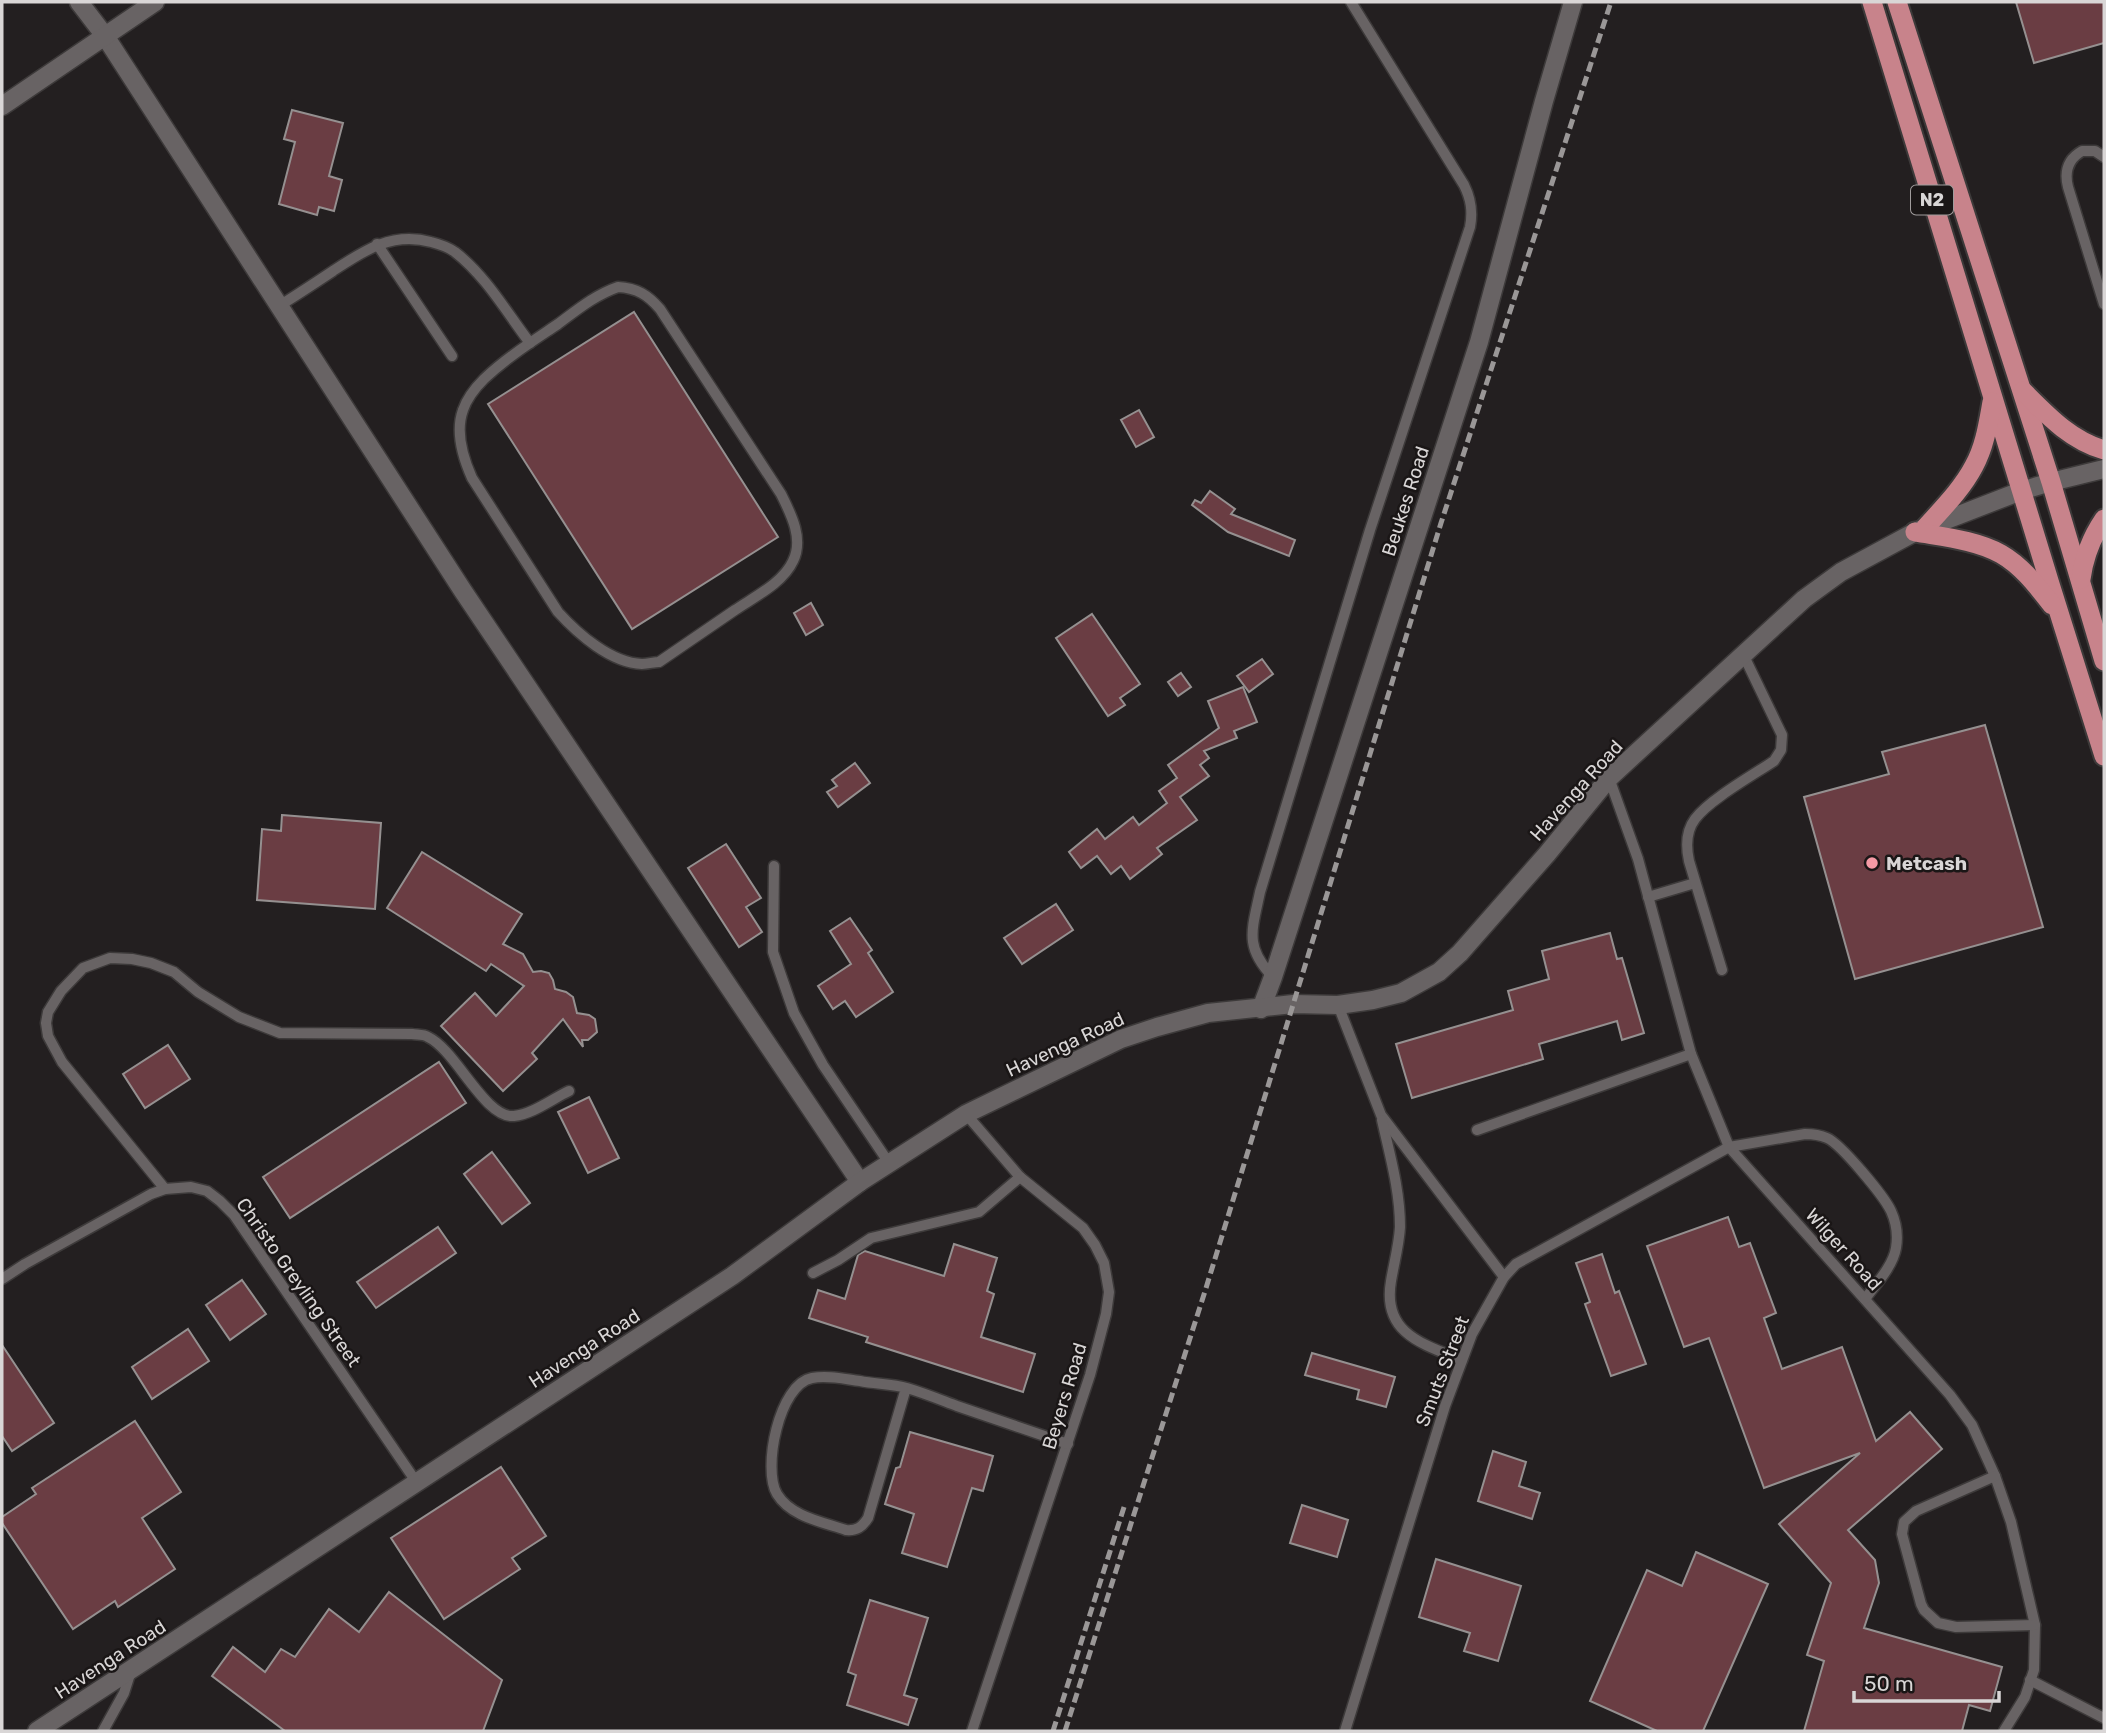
<svg xmlns="http://www.w3.org/2000/svg" width="2106" height="1733" font-family="Rubik,sans-serif">
<style>
.building{fill:#6a3d43;stroke:#959090;stroke-width:2}
.lines{fill:none;stroke-linecap:round;stroke-linejoin:round}
.service-casing{stroke:#3d3a3a;stroke-width:13}
.minor-casing{stroke:#3d3a3a;stroke-width:21}
.tertiary-casing{stroke:#3d3a3a;stroke-width:21}
.trunk-casing{stroke:#3d3a3a;stroke-width:23}
.service{stroke:#686364;stroke-width:10}
.minor{stroke:#686364;stroke-width:18}
.tertiary{stroke:#686364;stroke-width:18}
.trunk{stroke:#c8838b;stroke-width:19}
.rail{stroke:#9a9797;stroke-width:5;stroke-dasharray:10 5;stroke-linecap:butt}
.poi-dot{fill:#f49aa5;stroke:#1a1616;stroke-width:2.5}
.labels{text-anchor:middle;stroke-width:5;stroke-linejoin:round;paint-order:stroke}
.shield{fill:#1a1616;stroke:#a09c9c;stroke-width:2}
.shield-label{font-size:18px;font-weight:bold;fill:#d9d6d6}
.street-label{font-size:19px;fill:#d9d6d6;stroke:#1a1616}
.poi-label{font-size:19px;font-weight:bold;fill:#d9d6d6;stroke:#1a1616;text-anchor:start}
</style>
<rect width="100%" height="100%" fill="#231f20"/>
<g class="building">
<path d="M2016,2h88v41l-70,20z"/>
<path d="M292,110l51,13 -14,53 13,4 -8,31 -15,-4 -2,8 -38,-11 16,-62 -11,-3z"/>
<path d="M634,312l144,225 -146,92 -144,-225z"/>
<path d="M1139,410l15,27 -18,10 -15,-27z"/>
<path d="M1210,491l25,18 -4,5 64,26 -6,16 -61,-24 -36,-27 3,-5 6,3z"/>
<path d="M811,603l12,22 -17,10 -12,-22z"/>
<path d="M1092,614l48,70 -20,14 5,7 -17,11 -52,-78z"/>
<path d="M1262,659l11,15 -24,18 -12,-16z"/>
<path d="M1181,673l10,14 -13,9 -10,-14z"/>
<path d="M1243,687l14,35 -23,9 3,7 -33,13 5,7 -9,7 9,11 -29,21 17,23 -40,28 5,6 -32,25 -9,-13 -10,8 -14,-18 -16,12 -12,-16 28,-23 8,10 28,-22 6,8 28,-22 -8,-12 18,-13 -9,-13 51,-37 -11,-27z"/>
<path d="M1985,725l58,202 -188,52 -51,-182 85,-23 -7,-22z"/>
<path d="M855,763l15,20 -32,24 -11,-15 10,-6 -5,-6z"/>
<path d="M282,815l99,8 -6,86 -118,-9 5,-71 19,2z"/>
<path d="M726,844l35,54 -15,9 16,25 -23,15 -51,-79z"/>
<path d="M422,852l100,62 -19,30 20,10 10,18 8,-1 8,2 4,7 2,9 11,3 7,5 4,16 12,2 6,4 2,13 -9,8h-6l1,7 -20,-28 -31,34 5,6 -34,32 -62,-65 34,-33 21,23 28,-30 -33,-22 -5,7 -99,-63z"/>
<path d="M1056,904l17,26 -51,34 -18,-26z"/>
<path d="M850,918l22,32 -4,3 25,39 -37,25 -11,-16 -12,8 -15,-23 33,-22 -21,-33z"/>
<path d="M1610,933l7,26 5,-1 22,75 -22,7 -5,-19 -78,23 4,15 -131,39 -16,-54 117,-34 -5,-19 41,-12 -7,-28z"/>
<path d="M168,1045l22,34 -45,29 -22,-34z"/>
<path d="M439,1062l27,41 -176,115 -27,-41z"/>
<path d="M589,1097l30,61 -31,15 -30,-61z"/>
<path d="M492,1152l38,51 -28,21 -38,-50z"/>
<path d="M1728,1217l11,30 11,-4 26,70 -12,5 18,51 60,-22 34,94 34,-29 32,37 -94,81 27,30 4,23 -15,45 138,39 -12,44 -21,-6 -7,26h-158l20,-70 -17,-6 24,-72 -52,-59 81,-71 -96,35 -55,-150 -25,9 -37,-101z"/>
<path d="M438,1227l18,26 -80,55 -19,-26z"/>
<path d="M954,1244l43,14 -10,33 7,3 -13,43 54,17 -12,38 -157,-50 2,-5 -59,-19 9,-28 27,9 13,-44 7,-4 79,25z"/>
<path d="M1602,1254l13,39 4,-2 27,73 -35,12 -26,-72 5,-2 -14,-39z"/>
<path d="M242,1280l24,34 -36,26 -24,-35z"/>
<path d="M188,1329l21,32 -57,38 -20,-32z"/>
<path d="M2,1345l52,78 -42,28 -10,-15z"/>
<path d="M1312,1353l83,24 -9,30 -29,-8 2,-9 -54,-15z"/>
<path d="M135,1421l46,71 -39,26 33,51 -57,38 -3,-6 -42,28 -71,-106v-6l34,-23 -4,-6z"/>
<path d="M910,1432l83,24 -10,35 -11,-3 -25,79 -45,-14 12,-39 -29,-10 11,-36 4,-1z"/>
<path d="M1493,1451l33,11 -7,24 21,7 -8,26 -54,-18z"/>
<path d="M501,1467l45,69 -34,22 8,11 -76,50 -53,-81z"/>
<path d="M1302,1505l46,15 -11,37 -47,-14z"/>
<path d="M1696,1552l72,32 -65,147h-46l-67,-30 57,-131 35,16z"/>
<path d="M1436,1559l85,27 -23,75 -34,-10 6,-18 -51,-16z"/>
<path d="M389,1592l113,88 -19,51h-198l-73,-55 21,-29 32,25 16,-23 14,8 34,-48 30,23z"/>
<path d="M870,1600l58,18 -24,77 13,4 -9,26 -61,-20 9,-30 -8,-3z"/>
</g>
<g class="lines">
<g class="service-casing">
<g id="service">
<path d="M2104,157l-9,-6h-13c-14,8 -18,20 -14,36l36,117"/>
<path d="M377,244l75,112"/>
<path d="M618,287c19,1 30,8 42,22l121,185c10,20 23,45 12,67 -10,22 -39,36 -58,49 -25,17 -50,34 -76,52 -5,0 -11,2 -17,2 -31,-1 -64,-30 -84,-52l-86,-134c-9,-20 -17,-46 -9,-68 4,-12 12,-22 21,-31 22,-21 49,-38 74,-55 19,-14 37,-29 60,-37z"/>
<path d="M279,306c18,-11 36,-23 54,-35 30,-20 59,-40 98,-29 8,2 17,5 24,10 31,24 52,61 75,91"/>
<path d="M1609,778l29,81 53,195 38,93 221,248 22,30 23,51 16,46 24,103 -1,45 -9,27 -21,34"/>
<path d="M774,866l-1,86 21,61 29,52 66,98"/>
<path d="M1648,897l47,-14"/>
<path d="M1722,970l-33,-109c-3,-14 -3,-30 6,-42 14,-19 58,-44 79,-58l7,-11 1,-15 -39,-81"/>
<path d="M1273,977c-29,-30 -21,-47 -13,-85l110,-362 100,-303c3,-16 1,-28 -6,-42l-113,-183"/>
<path d="M1338,1005l43,110 123,162"/>
<path d="M966,1114l54,63 63,51 12,17 9,18 5,29 -3,22 -16,61 -118,356"/>
<path d="M1382,1120c8,36 18,70 18,107 -1,18 -6,36 -9,54 -9,52 31,63 71,79"/>
<path d="M1477,1130l214,-76"/>
<path d="M165,1189l-103,-127 -14,-26 -2,-13 2,-11 13,-21 22,-23 27,-10 22,1 19,4 23,9 24,20 41,25 41,16 132,1c5,1 11,0 16,3 28,13 57,82 86,79 19,-2 38,-17 55,-25"/>
<path d="M813,1273l25,-13 33,-22 108,-26 41,-35"/>
<path d="M2,1279l23,-15 126,-70 14,-5 26,-2 16,4 13,10 14,14 183,268"/>
<path d="M906,1388l-38,130c-6,9 -11,13 -22,12 -23,-8 -55,-13 -69,-36 -15,-25 2,-110 35,-116 16,-3 32,1 48,3 15,3 32,3 47,7 17,5 34,12 50,18 37,13 74,25 111,38"/>
<path d="M1995,1476l-79,35 -12,11 -2,12 19,70 3,6 14,13 18,4 79,-2"/>
<path d="M2030,1680l74,38"/>
<path d="M103,1731l21,-38 7,-22"/>
<path d="M1345,1731l100,-325 27,-72 32,-57 12,-13 213,-117 76,-13c8,0 15,1 22,4 14,6 57,58 64,73 5,11 7,25 5,37 -3,18 -20,36 -31,51"/>
</g>
</g>
<g class="minor-casing">
<g id="minor">
<path d="M79,2l26,34 358,555 397,591"/>
<path d="M2,106l153,-104"/>
<path d="M2051,482l53,-13"/>
<path d="M1261,1009l12,-32 206,-635 65,-241 29,-99"/>
</g>
</g>
<g class="tertiary-casing">
<path id="tertiary" d="M37,1731l695,-455 128,-94 106,-68 155,-75 36,-12 51,-14 85,-9 45,1 35,-5 28,-7 38,-21 21,-19 87,-99 62,-76 195,-179 37,-27 74,-40 106,-41 30,-9"/>
</g>
<g class="trunk-casing">
<g id="trunk">
<path d="M1872,2l178,582 54,172"/>
<path d="M1897,2l154,480 53,179"/>
<path d="M2023,391c24,24 47,49 81,59"/>
<path d="M1925,528c17,-19 37,-39 49,-62 11,-20 14,-42 18,-64"/>
<path d="M1915,532c28,5 61,8 86,22 21,12 36,32 51,51"/>
<path d="M2081,579c3,-23 10,-41 23,-60"/>
</g>
</g>
<use href="#service" class="service"/>
<use href="#minor" class="minor"/>
<use href="#tertiary" class="tertiary"/>
<use href="#trunk" class="trunk"/>
<g class="rail">
<path d="M1053,1731l72,-227"/>
<path d="M1065,1731l141,-443 235,-765 170,-521"/>
</g>
</g>
<circle class="poi-dot" cx="1872" cy="863" r="7"/>
<g class="labels">
<rect class="shield" x="1911" y="185.5" width="42" height="29" rx="5"/>
<g class="shield-label">
<text x="1932" y="206">N2</text>
</g>
<g class="street-label">
<text transform="translate(1405 501) rotate(-72)" y="7">Beukes Road</text>
<text transform="translate(1576 790) rotate(-48)" y="7">Havenga Road</text>
<text transform="translate(1065 1044) rotate(-25)" y="7">Havenga Road</text>
<text transform="translate(1844 1249) rotate(48)" y="7">Wilger Road</text>
<text transform="translate(299 1282) rotate(55)" y="7">Christo Greyling Street</text>
<text transform="translate(584 1348) rotate(-33)" y="7">Havenga Road</text>
<text transform="translate(1442 1371) rotate(-69)" y="7">Smuts Street</text>
<text transform="translate(1064 1396) rotate(-73)" y="7">Beyers Road</text>
<text transform="translate(110 1659) rotate(-33)" y="7">Havenga Road</text>
</g>
<g class="poi-label">
<text x="1886" y="870">Metcash</text>
</g>
</g>
<rect width="2106" height="1733" fill="none" stroke="#d9d6d6" stroke-width="7"/>
<path d="M1854 1691v10h145v-10" fill="none" stroke="#d9d6d6" stroke-width="3.5"/>
<text x="1864" y="1691" font-size="21" fill="#d9d6d6" stroke="#1a1616" stroke-width="5" paint-order="stroke">50 m</text>
</svg>
